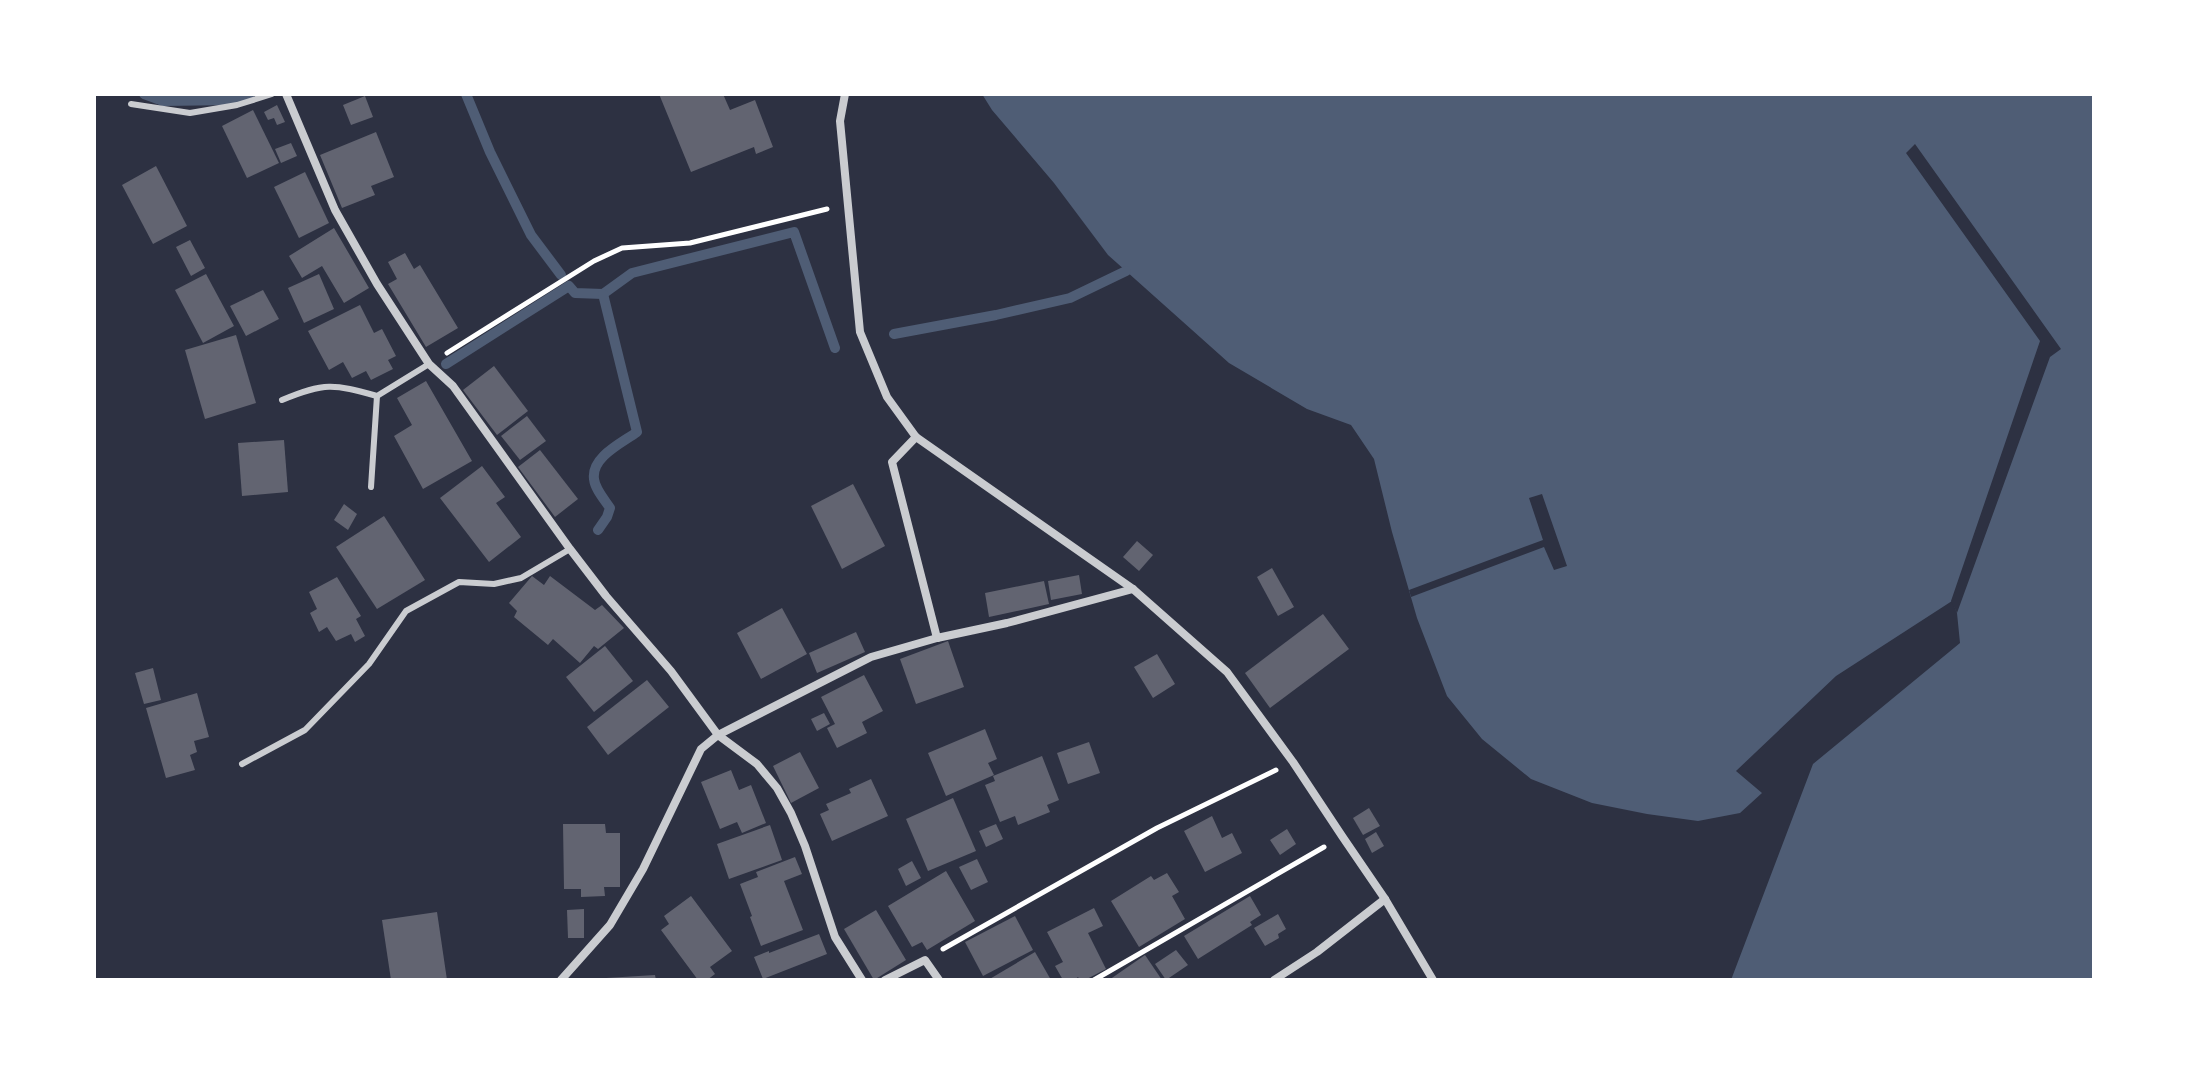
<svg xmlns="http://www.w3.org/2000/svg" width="2188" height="1074" font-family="Signika,sans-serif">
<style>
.water{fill:#4f5d75}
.pier{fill:#2d3142}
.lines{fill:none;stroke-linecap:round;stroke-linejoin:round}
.stream{stroke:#4f5d75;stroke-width:10}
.building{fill:#626471}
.path{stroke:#fff;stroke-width:5}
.service{stroke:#caccd0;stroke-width:6}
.minor{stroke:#caccd0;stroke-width:8}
</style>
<rect width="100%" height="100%" fill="#2d3142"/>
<path class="water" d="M982,94h1112v886h-363l82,-216 147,-121 -3,-30 -5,-12 -116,75 -100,95 26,22 -22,20 -42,8 -51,-7 -55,-11 -61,-24 -49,-40 -35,-43 -30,-78 -25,-86 -18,-73 -23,-34 -44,-16 -78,-46 -103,-92 -18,-16 -54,-72 -62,-73z"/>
<g class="pier">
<path d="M1915,144l146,205 -11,8 -93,256 -6,-12 89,-260 -134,-188z"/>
<path d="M1542,494l25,72 -13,4 -10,-23 -133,50 -2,-7 134,-50 -14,-42z"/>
</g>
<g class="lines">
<g class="stream">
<path d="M144,94l19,7 71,-1 16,-6"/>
<path d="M466,94l24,58 41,83 30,40"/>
<path d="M894,334l102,-19 74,-17 56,-27"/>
<path d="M446,364l123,-78 6,7 28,1 29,-21 162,-41 41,116"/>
<path d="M598,530l9,-13 3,-9c-6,-9 -15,-19 -16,-29 -3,-22 28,-36 43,-47l-34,-138"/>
</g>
</g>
<g class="building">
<path d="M659,94h64l7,16 25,-10 18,47 -17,7 -2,-7 -63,25z"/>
<path d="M365,96l8,21 -22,8 -8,-20z"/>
<path d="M277,105l8,17 -8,3 -3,-7 -6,2 -4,-8z"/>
<path d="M253,110l26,53 -32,15 -25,-52z"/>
<path d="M376,132l18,45 -23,9 4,9 -33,13 -22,-53z"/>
<path d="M291,143l6,13 -16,7 -6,-14z"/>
<path d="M156,166l31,60 -34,18 -31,-59z"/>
<path d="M305,172l24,51 -30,15 -25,-51z"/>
<path d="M334,228l35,60 -25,15 -22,-37 -20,12 -13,-22z"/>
<path d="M190,240l15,28 -14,8 -15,-29z"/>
<path d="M405,253l9,16 6,-4 38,63 -32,19 -38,-63 9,-5 -9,-17z"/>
<path d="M206,274l28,52 -31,17 -28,-53z"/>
<path d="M319,274l15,35 -30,14 -16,-35z"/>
<path d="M263,290l16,29 -33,17 -16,-30z"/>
<path d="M360,305l14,28 8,-4 14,27 -8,4 5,9 -22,11 -5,-9 -14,7 -9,-16 -14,8 -21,-39z"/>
<path d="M236,335l20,68 -51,16 -20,-69z"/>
<path d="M494,366l34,45 -31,24 -34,-45z"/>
<path d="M426,381l46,80 -49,28 -29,-53 18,-11 -15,-27z"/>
<path d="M527,416l19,25 -26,19 -19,-24z"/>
<path d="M284,440l4,52 -46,4 -4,-53z"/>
<path d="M540,450l38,49 -23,18 -37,-50z"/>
<path d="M482,466l23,31 -9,6 25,34 -32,25 -49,-64z"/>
<path d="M853,484l32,62 -43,23 -31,-63z"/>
<path d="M344,504l13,10 -9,16 -14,-10z"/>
<path d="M384,516l41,64 -48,29 -41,-62z"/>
<path d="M1137,541l16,14 -14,16 -16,-14z"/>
<path d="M1272,568l22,39 -16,9 -21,-39z"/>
<path d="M1079,575l3,19 -31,6 -3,-19z"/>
<path d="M532,576l12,9 6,-9 45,34 7,-5 22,23 -26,21 -4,-3 -14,17 -27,-24 -5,6 -34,-28 3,-6 -8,-8z"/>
<path d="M337,577l24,39 -5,3 9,17 -10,6 -4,-8 -15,7 -9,-14 -8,5 -9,-19 7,-4 -8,-17z"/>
<path d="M1044,581l5,23 -60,13 -4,-24z"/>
<path d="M782,608l25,46 -46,25 -24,-46z"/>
<path d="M1323,614l26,35 -79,59 -25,-35z"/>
<path d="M856,632l9,20 -48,21 -8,-20z"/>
<path d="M948,641l16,46 -48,17 -16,-45z"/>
<path d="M605,646l28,35 -39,31 -28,-35z"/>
<path d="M1157,654l18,30 -22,14 -19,-31z"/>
<path d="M153,668l8,32 -17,4 -9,-31z"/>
<path d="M864,675l19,36 -21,11 5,11 -30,15 -10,-20 8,-4 -14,-27z"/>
<path d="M647,680l22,27 -61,48 -21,-28z"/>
<path d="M197,693l12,44 -15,4 3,11 -7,3 5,15 -29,8 -20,-70z"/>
<path d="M824,713l6,11 -13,7 -6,-12z"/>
<path d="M985,729l12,30 -9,4 6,12 -48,21 -18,-43z"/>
<path d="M1089,742l11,31 -32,11 -11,-31z"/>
<path d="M800,752l19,36 -28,15 -18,-37z"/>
<path d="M1042,756l17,44 -12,5 3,7 -32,13 -3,-9 -15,6 -15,-37 10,-4 -2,-5z"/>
<path d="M731,770l8,20 12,-5 15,38 -24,10 -5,-11 -17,7 -19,-47z"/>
<path d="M871,779l17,37 -56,25 -12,-27 9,-4 -3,-6 25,-11 -2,-4z"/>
<path d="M953,798l23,53 -48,20 -22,-52z"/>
<path d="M1369,808l11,18 -17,9 -10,-17z"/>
<path d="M1212,816l10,22 10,-5 10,20 -37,19 -21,-41z"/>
<path d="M563,824h42l1,9h14v54h-16l1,9 -24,1v-8h-17z"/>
<path d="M996,824l7,15 -17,8 -7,-16z"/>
<path d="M770,825l12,35 -53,19 -12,-35z"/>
<path d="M1287,829l9,15 -16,11 -10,-15z"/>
<path d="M1376,832l8,14 -12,7 -7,-14z"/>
<path d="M795,857l7,17 -18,7 19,49 -42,16 -11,-29 2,-1 -12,-32 18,-7 -2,-5z"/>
<path d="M977,859l11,23 -17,8 -12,-23z"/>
<path d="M912,861l9,17 -15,8 -8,-17z"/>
<path d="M946,871l29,50 -48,29 -5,-8 -10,5 -24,-41z"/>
<path d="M1167,873l12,19 -7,4 13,23 -46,28 -28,-46 40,-25 3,4z"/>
<path d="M691,896l41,55 -22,16 5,7 -8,6h-9l-37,-50 8,-6 -5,-8z"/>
<path d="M1250,896l11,19 -11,7 2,3 -54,34 -14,-23z"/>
<path d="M1094,908l9,18 -15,7 18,36 -21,11h-5l-2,-3 -4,3h-11l-8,-14 8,-4 -16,-30z"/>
<path d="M584,909v29h-16l-1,-28z"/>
<path d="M876,910l30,50 -32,20 -30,-51z"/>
<path d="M437,912l10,68h-56l-9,-60z"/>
<path d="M1278,914l8,15 -8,5 1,4 -14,8 -11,-18z"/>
<path d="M1015,916l18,34 -50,26 -18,-34z"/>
<path d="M819,934l8,20 -64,25 -9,-22 15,-6v2z"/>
<path d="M1176,950l12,15 -22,15 -11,-16z"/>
<path d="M1035,952l16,28h-63z"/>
<path d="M1145,955l17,25h-53z"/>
<path d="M655,975l1,5h-50v-2z"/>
</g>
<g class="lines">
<g class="path">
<path d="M447,353l147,-92 28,-13 68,-5 137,-34"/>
<path d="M943,949l214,-121 119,-58"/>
<path d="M1094,980l230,-133"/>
</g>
<g class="service">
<path d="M131,104l59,9 47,-8 35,-11"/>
<path d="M282,400c43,-18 51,-16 95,-4l52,-32"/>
<path d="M371,487l6,-91"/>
<path d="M242,764l63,-34 64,-66 37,-53 53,-29 35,2 27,-6 49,-29"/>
</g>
<g class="minor">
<path d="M286,94l49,116 42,74 52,80 24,22 117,163 36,47 65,75 47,64 39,29 20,24 14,25 14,33 30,91 27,43"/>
<path d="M845,94l-5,27 20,211 27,65 29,40 217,152 94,83 66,90 49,74 43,63 48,81"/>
<path d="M916,437l-24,25 45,176"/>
<path d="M561,980l49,-55 33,-56 58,-120 17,-14 153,-78 66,-19 70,-15 126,-34"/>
<path d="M885,980l40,-20 14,20"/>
<path d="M1274,980l43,-28 68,-53"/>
</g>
</g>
<rect width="2188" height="1074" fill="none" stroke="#ffffff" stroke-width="192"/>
</svg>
